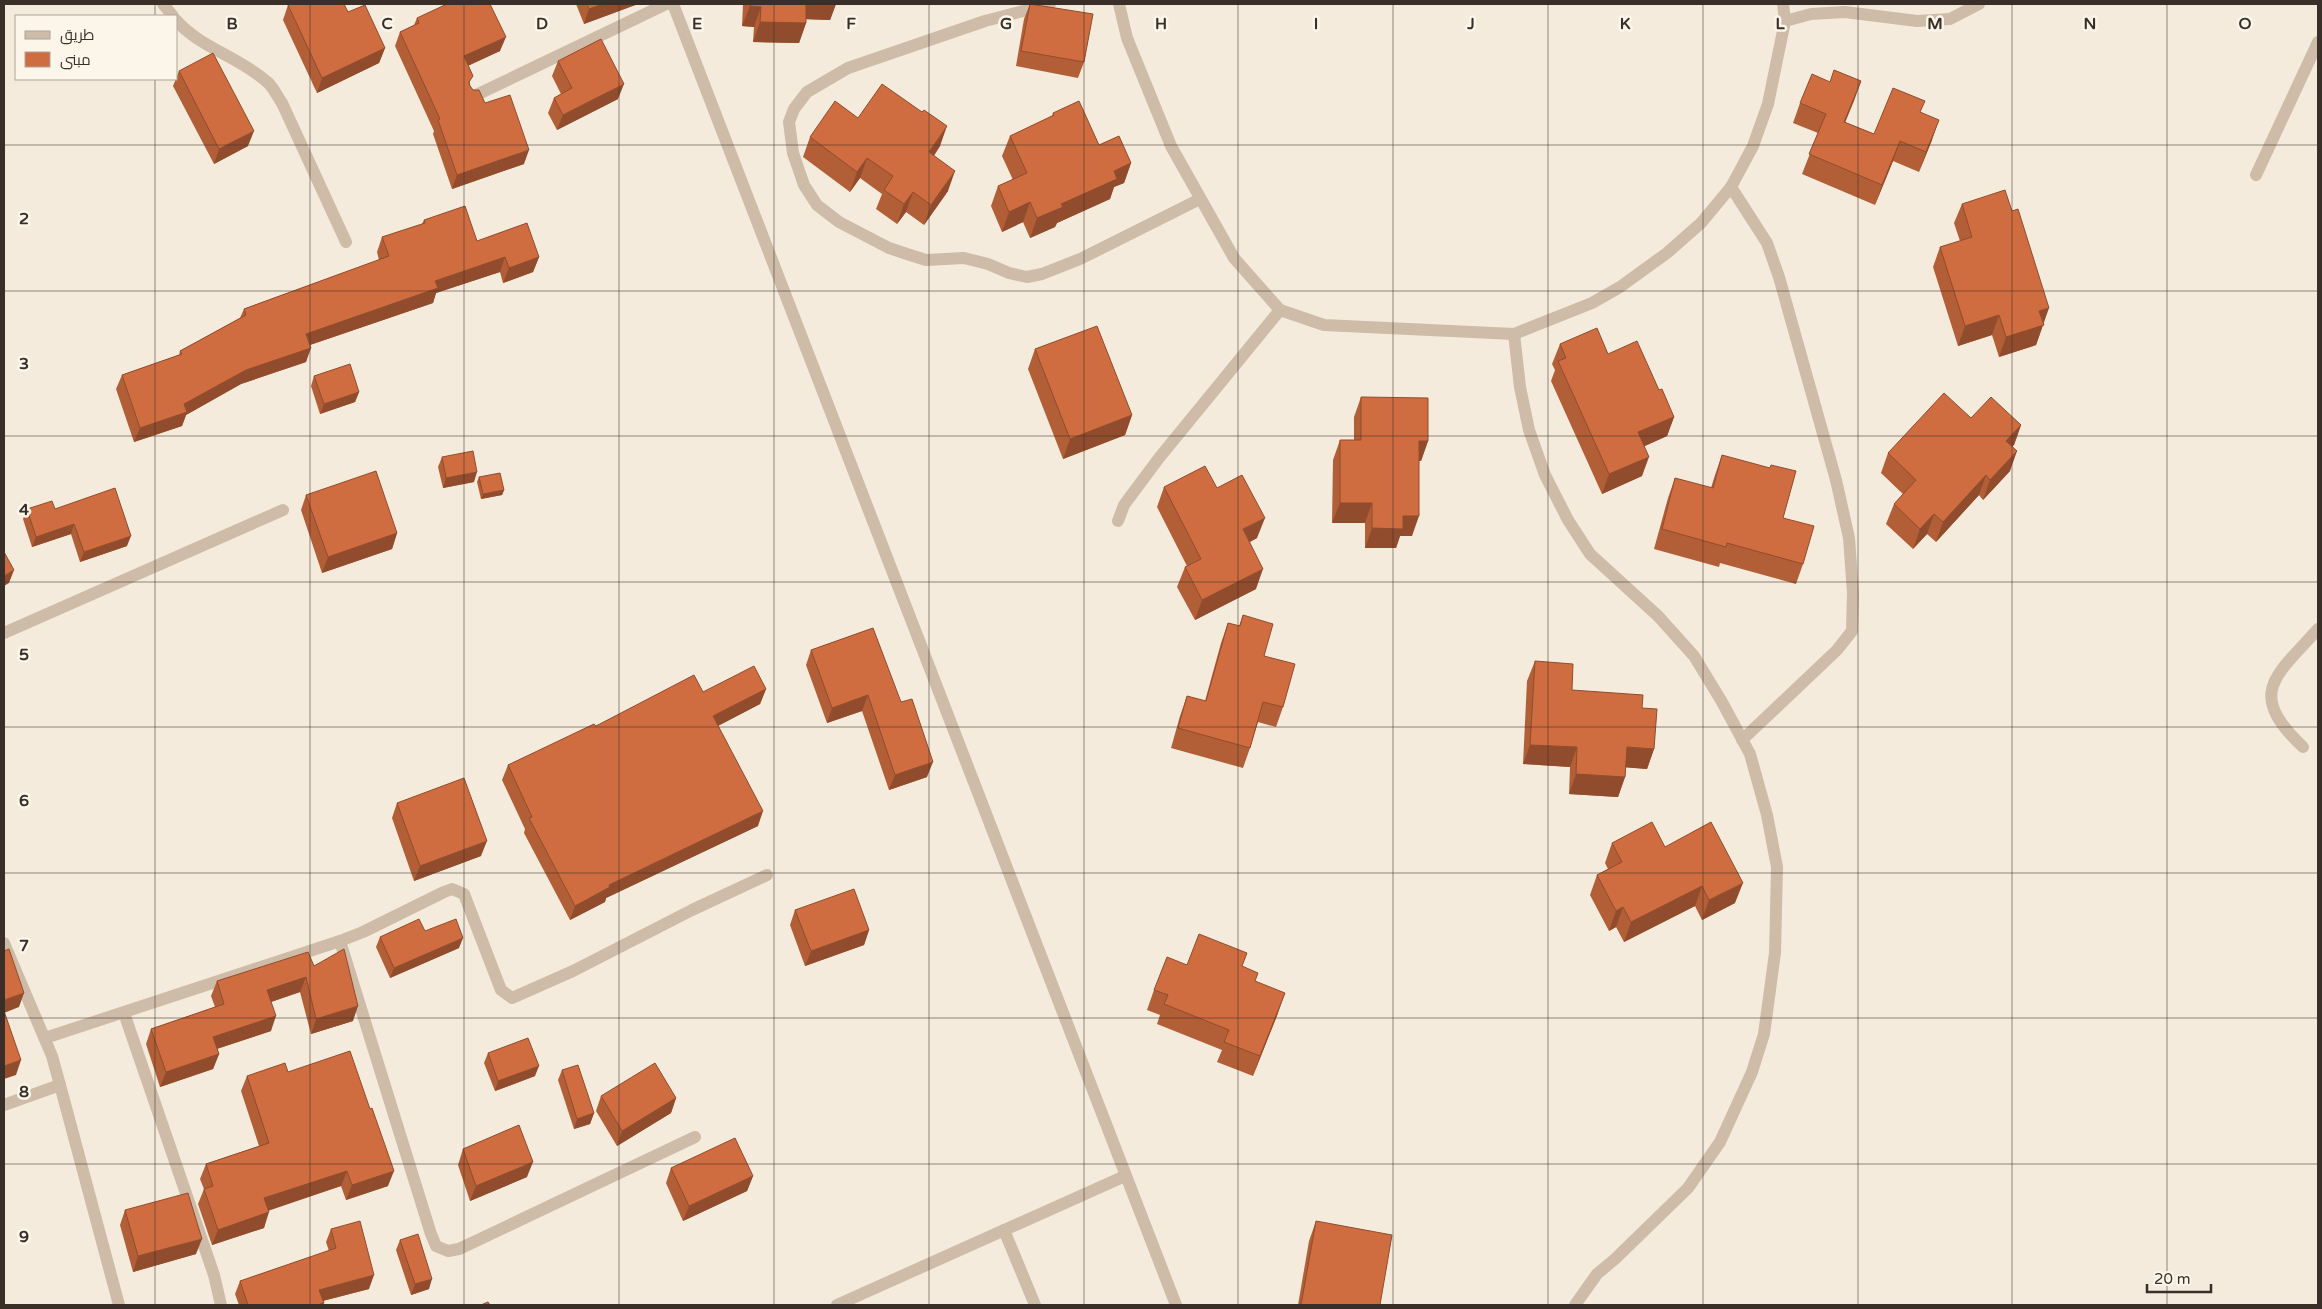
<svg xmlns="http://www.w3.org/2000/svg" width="2322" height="1309" font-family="'Varela Round',Cairo,sans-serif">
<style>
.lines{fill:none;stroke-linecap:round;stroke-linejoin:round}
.minor{stroke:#cebca8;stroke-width:12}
.wall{fill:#b25e37}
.shaded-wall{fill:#914c2d}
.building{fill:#cf6d40;stroke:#914c2d}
.grid{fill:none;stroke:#3a2f28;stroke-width:1;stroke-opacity:0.55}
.grid-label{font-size:16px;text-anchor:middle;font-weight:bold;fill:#3a2f28;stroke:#fbf5ea;stroke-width:5;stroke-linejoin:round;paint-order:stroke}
</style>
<rect width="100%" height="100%" fill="#f4ebdd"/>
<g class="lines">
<g class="minor">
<path d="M163,4l10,12"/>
<path d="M673,4l503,1301"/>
<path d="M1050,4l-65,17 -137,47 -41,24 -13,17 -5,13 4,31 11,32 13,20 22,17 50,26 21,7 16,5 38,-2 24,6 21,9 18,4 15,-3 38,-15 120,-60"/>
<path d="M1119,4l8,34 44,108 63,112 46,52 44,15 190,9 78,-31 28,-16 47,-34 34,-30 30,-36 22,-41 15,-42 17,-83 -2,-17"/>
<path d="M176,20c23,27 63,37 90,61 7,5 11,15 16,22l64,139"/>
<path d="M1785,21l26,-7 34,-2 72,9 33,-2 29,-15"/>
<path d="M472,97l194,-93"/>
<path d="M2256,175l62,-133"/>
<path d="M1731,187l36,56 12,34 57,203 13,58 4,55 -1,38 -15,19 -95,90"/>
<path d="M1514,334l6,53 9,43 16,45 23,45 22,34 68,62 36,40 28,46 28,52 17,61 10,52 -2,86 -11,81 -12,38 -32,70 -32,46 -73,71 -18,15 -22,31"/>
<path d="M1118,521l6,-16 35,-47 121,-148"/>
<path d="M4,633l279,-123"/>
<path d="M2303,747c-57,-54 -28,-70 15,-118"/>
<path d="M340,941l23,-9 81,-40 8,-3 12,5 37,96 11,8 61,-27 119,-61 75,-35"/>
<path d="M4,943l48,113 8,29 -56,20"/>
<path d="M124,1013l90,262 7,30"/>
<path d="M45,1038l295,-97 91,293 5,12 12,5 11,-2 236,-112"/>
<path d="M60,1085l59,220"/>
<path d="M1004,1230l31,75"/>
<path d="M837,1305l288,-129"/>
</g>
</g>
<g class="wall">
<path d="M576,4h62l-54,20z"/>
<path d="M743,4h93l-6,16 -24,-1v4l-7,20 -46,-1 1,-15 -12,-1z"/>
<path d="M1030,4l54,58 -6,16 -62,-12 8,-47z"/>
<path d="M288,5l60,7 37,36 -6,15 -62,30 -34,-73z"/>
<path d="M417,18l83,33 -32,15 2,20 15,17 39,61 -72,25 -19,-55 1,-3 -39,-85 5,-14 14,-7z"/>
<path d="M558,61l60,38 -61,31 -9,-17 6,-15 7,-4 -9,-18z"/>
<path d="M179,71l69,75 -34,18 -41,-78z"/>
<path d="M1861,81l-16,41 29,12 47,-22 11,28 -13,32 -26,-11 -18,44 -73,-31 16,-41 -25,-10 7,-20 30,-21z"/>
<path d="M1053,113l46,32 32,18 -7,20 -10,4 -4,12 -53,24 -2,4 -25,11 -7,-16 -21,10 -11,-26 7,-20 15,-6 -11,-24 8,-20 42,-20z"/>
<path d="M858,118l82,28 -6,10 14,35 -24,34 -18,-13 -9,12 -21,-15 6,-15 -22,-16 -10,14 -47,-35 7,-20z"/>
<path d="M1962,204l81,121 -7,20 -37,12 -7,-22 -34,11 -25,-79 7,-20 20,-6 -6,-18z"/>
<path d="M424,220l53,21 62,16 -6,15 -30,11 -3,-11 -64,21 -3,10 -123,42 -4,17 -65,22 -55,31 -4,11 -48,16 -18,-53 6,-14 57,-20 1,-4 60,-33 4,-9 135,-49 -2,-8 5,-15 40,-13z"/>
<path d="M1560,344l48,10 51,36 15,27 -7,19 -22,10 -3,30 -40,18 -51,-113 4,-11 -3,-6z"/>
<path d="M1035,349l97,66 -7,20 -62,24 -35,-90z"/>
<path d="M314,376l45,16 -4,10 -35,12 -9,-28z"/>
<path d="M1361,397l67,44 -7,20h-2l-7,75h-12l-4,12h-31v-25h-33l1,-63 7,-20h14v-23z"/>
<path d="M1971,418l50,7 -7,20 -2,1 -2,25 -27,29 -4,-5 -43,47 -9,-8 -14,15 -27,-25 8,-20 9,-10 -22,-21 7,-20z"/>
<path d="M1722,455l61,63 20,46 -7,20 -76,-21 -1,4 -65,-18 14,-51 7,-20 36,10 4,-13z"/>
<path d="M442,457l32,25 -31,6 -5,-21z"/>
<path d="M479,477l25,13 -2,5 -21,4 -4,-17z"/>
<path d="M1164,487l53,1 40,50 -7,4 6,47 -61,31 -18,-33 8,-20 2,-1 -30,-59z"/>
<path d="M306,495l91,38 -5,16 -70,24 -21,-63z"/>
<path d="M27,509h28l72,37 -47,16 -9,-28 -39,13 -9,-28z"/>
<path d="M1243,615l21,41 19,51 -7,20 -18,-5 -8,26 -7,20 -72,-20 9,-32 7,-20 18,5 16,-58 7,-20 11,3z"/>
<path d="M873,628l54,149 -38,13 -27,-79 -35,12 -21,-58 5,-15z"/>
<path d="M1535,661l37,29 70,18 12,41 -7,20 -21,-2 -1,10 -7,20 -49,-3 1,-27 -47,-3 4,-83z"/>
<path d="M766,689l-6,15 -42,22 40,100 -152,72 -1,4 -35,18 -46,-87 1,-4 -23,-49 6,-15 88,-39 107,-34z"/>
<path d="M397,803l84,53 -67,25 -22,-63z"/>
<path d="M1612,843l53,4 70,56 -33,17 -7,-14 -71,36 -8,-15 -7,4 -19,-36 7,-20 11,-6 -3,-6z"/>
<path d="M795,910l74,20 -5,15 -59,21 -15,-41z"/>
<path d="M425,931l34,17 -69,30 -14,-31 4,-10z"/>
<path d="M1187,965l55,1 13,15 23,32 -25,63 -36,-14 5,-12 -65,-26 3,-9 -13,-5 7,-20z"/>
<path d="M314,966l39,55 -42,13 -11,-42 -29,10v29l-54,18 2,5 -6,15 -53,18 -14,-43 5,-15 64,-22 -4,-11 6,-15z"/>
<path d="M488,1053l47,23 -40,15 -11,-28z"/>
<path d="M562,1070l32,43 -4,11 -16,5 -16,-49z"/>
<path d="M288,1072l82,37 18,77 -42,14 -5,-14 -73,24 -4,18 -52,17 -14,-41 6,-15 -4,-10 6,-15 53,-18 -18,-55 6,-15z"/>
<path d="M601,1096l75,2 -5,15 -54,33 -21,-35z"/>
<path d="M463,1149l64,28 -57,24 -12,-36z"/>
<path d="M671,1168l82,8 -6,15 -64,30 -17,-38z"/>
<path d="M125,1210l71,44 -63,18 -13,-47z"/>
<path d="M1316,1221l64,84h-82l11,-64z"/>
<path d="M331,1229l38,60 -46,12 1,2 -1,2h-84l-4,-11 5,-13 89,-30 -3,-9z"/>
<path d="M400,1240l29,49 -18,6 -15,-45z"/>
</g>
<g class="shaded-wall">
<path d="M603,4h35l-54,20 5,-15z"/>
<path d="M805,4h31l-6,16 -31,-1z"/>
<path d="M750,6l11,1 -7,20 -12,-1z"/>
<path d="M760,22l46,1 -7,20 -46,-1z"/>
<path d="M506,37l-6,14 -42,19 6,-14z"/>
<path d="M385,48l-6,15 -62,30 5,-15z"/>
<path d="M1861,81l-7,20 -17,41 7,-20z"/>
<path d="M624,84l-6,15 -61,31 6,-15z"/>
<path d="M1939,120l-7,20 -13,32 7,-20z"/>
<path d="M947,126l-7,20 -18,26 7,-20z"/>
<path d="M254,131l-6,15 -34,18 5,-15z"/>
<path d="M1900,141l-7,20 -18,44 7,-20z"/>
<path d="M529,150l-5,14 -72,25 5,-14z"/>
<path d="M867,158l-7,20 -10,14 7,-20z"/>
<path d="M1131,163l-7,20 -10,4 -4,12 -53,24 -2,4 -25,11 7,-20 77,-47z"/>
<path d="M955,171l-7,20 -24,34 7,-20z"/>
<path d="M913,192l-7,20 -9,12 7,-20z"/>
<path d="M1030,202l-7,20 -21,10 7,-20z"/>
<path d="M505,257l-5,15 -64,21 -3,10 -132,45 5,-14 129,-53z"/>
<path d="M539,257l-6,15 -30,11 6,-15z"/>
<path d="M2049,308l-13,37 -37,12 7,-20 33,-26z"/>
<path d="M1999,315l-7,20 -34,11 7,-20z"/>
<path d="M311,348l-5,14 -65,22 -55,31 -4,11 -48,16 6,-14 106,-58z"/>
<path d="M359,392l-4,10 -35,12 4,-10z"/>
<path d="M1132,415l-7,20 -62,24 7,-20z"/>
<path d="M1674,417l-7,19 -36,16 7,-20z"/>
<path d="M2021,425l-7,20 -15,16 7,-20z"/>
<path d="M1419,441h9l-7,20h-9z"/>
<path d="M2017,451l-7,20 -27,29 7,-20z"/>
<path d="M1649,457l-7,19 -40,18 7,-20z"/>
<path d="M477,472l-3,10 -31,6 3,-10z"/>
<path d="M1986,475l-7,20 -43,47 7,-20z"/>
<path d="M504,490l-2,5 -21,4 2,-5z"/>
<path d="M1340,503h32l-7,20h-33z"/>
<path d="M1934,514l-7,20 -14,15 7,-20z"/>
<path d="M1403,516h16l-7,20h-12l-4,12h-31l7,-20z"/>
<path d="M1265,518l-8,20 -21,11 7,-20z"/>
<path d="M74,524l-3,10 -39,13 4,-10z"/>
<path d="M397,533l-5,16 -70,24 6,-16z"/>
<path d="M131,536l-4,10 -47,16 4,-10z"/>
<path d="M1263,569l-7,20 -61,31 7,-20z"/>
<path d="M14,570l-5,13 -5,3v-10z"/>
<path d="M766,689l-6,15 -52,27 5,-15z"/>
<path d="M868,695l-6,16 -35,12 5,-15z"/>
<path d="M1530,745l47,2 -7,20 -47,-3z"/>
<path d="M1627,747l27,2 -7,20 -27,-2z"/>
<path d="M933,762l-6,15 -38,13 6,-15z"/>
<path d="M1576,774l49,3 -7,20 -49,-3z"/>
<path d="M763,811l-5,15 -152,72 -1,4 -35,18 5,-14 34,-21z"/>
<path d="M487,841l-6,15 -67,25 6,-15z"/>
<path d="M1743,883l-8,20 -33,17 7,-20z"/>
<path d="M1702,886l-7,20 -71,36 7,-20z"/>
<path d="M1623,907l-7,20 -7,4 7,-20z"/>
<path d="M869,930l-5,15 -59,21 6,-15z"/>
<path d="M463,938l-4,10 -69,30 4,-10z"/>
<path d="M306,977l-6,15 -38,13 5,-15z"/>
<path d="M24,993l-5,14 -15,6v-13z"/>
<path d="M1285,993l-7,20 -25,63 7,-20z"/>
<path d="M358,1006l-5,15 -42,13 5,-15z"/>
<path d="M276,1016l-5,15 -64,21 6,-15z"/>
<path d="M219,1054l-6,15 -53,18 6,-15z"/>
<path d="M21,1060l-5,15 -12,4v-13z"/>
<path d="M539,1066l-4,10 -40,15 3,-10z"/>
<path d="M676,1098l-5,15 -54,33 5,-15z"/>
<path d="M594,1113l-4,11 -16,5 3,-10z"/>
<path d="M533,1162l-6,15 -57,24 6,-15z"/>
<path d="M347,1171l-6,15 -82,28 5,-16z"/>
<path d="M394,1171l-6,15 -42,14 6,-15z"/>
<path d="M753,1176l-6,15 -64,30 6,-15z"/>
<path d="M269,1212l-5,16 -52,17 6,-15z"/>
<path d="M202,1239l-6,15 -63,18 5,-16z"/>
<path d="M374,1275l-5,14 -55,14 5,-13z"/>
<path d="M432,1279l-3,10 -18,6 4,-11z"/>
</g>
<g class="building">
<path d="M291,4h53l4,8 17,-7 20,43 -63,30 -34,-73z"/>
<path d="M447,4h43l16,33 -42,19 9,20 -4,6 1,4 3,4h6l6,13 25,-8 19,55 -72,25 -19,-55 2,-1 -40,-87 19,-9 -2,-5z"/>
<path d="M587,4h16l-14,5z"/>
<path d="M750,4h56v19l-46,-1 1,-15 -11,-1z"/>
<path d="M1030,4l63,10 -9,48 -63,-11z"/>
<path d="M601,39l23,45 -61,31 -9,-17 18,-10 -14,-27z"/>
<path d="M213,53l41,78 -35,18 -40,-78z"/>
<path d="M1834,70l27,11 -17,41 30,12 19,-46 32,13 -5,11 19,8 -13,32 -26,-11 -18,44 -73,-31 17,-40 -26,-11 12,-29 18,8z"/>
<path d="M882,84l40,28 2,-2 23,16 -18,26 26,19 -24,34 -18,-13 -9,12 -20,-14 9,-14 -26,-18 -10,14 -47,-35 25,-36 23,17z"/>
<path d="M1079,101l20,44 20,-9 12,27 -17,8 3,8 -56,25 2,3 -26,11 -7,-16 -21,10 -11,-26 29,-13 -17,-37 44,-21 -1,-2z"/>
<path d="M2005,190l7,21 6,-2 31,99 -10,3 5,14 -38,12 -7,-22 -34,11 -25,-79 32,-10 -10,-33z"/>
<path d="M465,206l12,35 50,-18 12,34 -30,11 -4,-11 -70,24 3,7 -132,46 5,14 -65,22 -62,34 3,8 -47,16 -18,-53 60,-21 -2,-3 66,-36 -2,-6 145,-53 -7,-19 43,-14 -1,-3z"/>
<path d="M1097,326l35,89 -62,24 -35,-90z"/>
<path d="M1597,328l11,26 29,-13 22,49 3,-1 12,28 -36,15 11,25 -40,17 -51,-113 8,-3 -6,-14z"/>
<path d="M350,364l9,28 -35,12 -10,-28z"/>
<path d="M1944,393l27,25 20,-21 30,28 -15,16 11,10 -27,29 -4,-5 -43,47 -9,-8 -14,15 -26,-25 22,-24 -28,-27z"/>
<path d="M1361,397l67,1v43h-9v75h-16v13l-31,-1v-25h-32v-63h21z"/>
<path d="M473,451l4,21 -31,6 -4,-21z"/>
<path d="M1722,455l48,13 1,-3 25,6 -13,47 31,8 -11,38 -76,-21 -1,4 -64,-18 13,-51 38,10z"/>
<path d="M1205,466l12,22 25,-13 23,43 -22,11 20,40 -61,31 -17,-33 16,-8 -37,-72z"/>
<path d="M376,471l21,62 -69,24 -22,-62z"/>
<path d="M500,473l4,17 -21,4 -4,-17z"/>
<path d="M115,488l16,48 -47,16 -10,-28 -38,13 -9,-28 25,-8 3,8z"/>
<path d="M4,552l10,18 -10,6z"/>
<path d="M1243,615l30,9 -9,32 31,8 -12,43 -20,-5 -13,46 -72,-20 9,-32 19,5 22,-78 12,3z"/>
<path d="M873,628l28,74 11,-3 21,63 -38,13 -27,-80 -36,13 -21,-58z"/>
<path d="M1535,661l38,3 -1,26 71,5 -1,13 15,1 -3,40 -27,-2 -2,30 -49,-3 1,-27 -47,-2z"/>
<path d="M754,666l12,23 -53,27 50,95 -154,74 1,2 -35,19 -46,-88 3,-1 -24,-52 86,-41 2,2 98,-51 9,17z"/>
<path d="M464,778l23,63 -67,25 -23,-63z"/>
<path d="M1652,822l13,25 46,-25 32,61 -34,17 -7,-14 -71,36 -8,-15 -7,4 -19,-36 25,-13 -10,-19z"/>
<path d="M854,889l15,41 -58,21 -16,-41z"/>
<path d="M419,919l6,12 31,-12 7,19 -69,30 -14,-31z"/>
<path d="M1199,934l48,19 -5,13 16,7 -3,8 30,12 -25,63 -36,-14 5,-12 -65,-26 4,-9 -14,-5 13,-33 20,8z"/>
<path d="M9,949l15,44 -20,7v-49z"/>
<path d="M344,949l14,57 -42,13 -10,-42 -39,13 9,26 -63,21 6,17 -53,18 -15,-43 73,-25 -7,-23 91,-29 6,14z"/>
<path d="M4,1011l17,49 -17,6z"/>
<path d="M528,1038l11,28 -41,15 -10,-28z"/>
<path d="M350,1051l20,58 2,-1 22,63 -42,14 -5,-14 -83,27 5,14 -51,18 -14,-41 9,-3 -7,-22 63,-21 -22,-67 38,-13 3,9z"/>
<path d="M655,1063l21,35 -54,33 -21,-35z"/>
<path d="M578,1065l16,48 -17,6 -15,-49z"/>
<path d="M519,1125l14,37 -57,24 -13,-37z"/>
<path d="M735,1138l18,38 -64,30 -18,-38z"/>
<path d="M188,1193l14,46 -64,17 -13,-46z"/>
<path d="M360,1221l14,54 -55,15 5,13 -7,2h-69l-8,-24 96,-33 -5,-19z"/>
<path d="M1316,1221l76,14 -12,70h-79z"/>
<path d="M418,1234l14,45 -17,5 -15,-44z"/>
<path d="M488,1302l2,3h-9z"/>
</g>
<path class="grid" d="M155,4v12M310,4v1301M464,4v1301M619,4v1301M774,4v1301M929,4v1301M1084,4v1301M1238,4v1301M1393,4v1301M1548,4v1301M1703,4v1301M1858,4v1301M2012,4v1301M2167,4v1301M155,79v1226M4,145h2314M4,291h2314M4,436h2314M4,582h2314M4,727h2314M4,873h2314M4,1018h2314M4,1164h2314"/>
<g class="grid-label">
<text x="232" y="29">B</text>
<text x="387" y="29">C</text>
<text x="542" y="29">D</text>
<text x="697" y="29">E</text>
<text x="851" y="29">F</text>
<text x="1006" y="29">G</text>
<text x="1161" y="29">H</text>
<text x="1316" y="29">I</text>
<text x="1471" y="29">J</text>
<text x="1625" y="29">K</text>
<text x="1780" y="29">L</text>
<text x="1935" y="29">M</text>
<text x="2090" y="29">N</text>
<text x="2245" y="29">O</text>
<text x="24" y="224">2</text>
<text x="24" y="369">3</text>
<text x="24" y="515">4</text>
<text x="24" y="660">5</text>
<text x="24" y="806">6</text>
<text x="24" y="951">7</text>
<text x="24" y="1097">8</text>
<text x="24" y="1242">9</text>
</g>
<rect width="2322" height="1309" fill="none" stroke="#3a2f28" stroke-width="10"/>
<rect x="15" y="15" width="162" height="65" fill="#fbf5ea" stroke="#aea69c"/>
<rect x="25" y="31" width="25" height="8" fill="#cebca8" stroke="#aea69c"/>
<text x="60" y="40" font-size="15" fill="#3a2f28">طريق</text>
<rect x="25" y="52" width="25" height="15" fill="#cf6d40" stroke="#aea69c"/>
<text x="60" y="65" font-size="15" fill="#3a2f28">مبنى</text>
<path d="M2147 1284v8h64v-8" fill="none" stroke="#3a2f28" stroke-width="2.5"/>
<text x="2154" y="1284" font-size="15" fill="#3a2f28" stroke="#fbf5ea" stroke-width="4" paint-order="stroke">20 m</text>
</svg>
